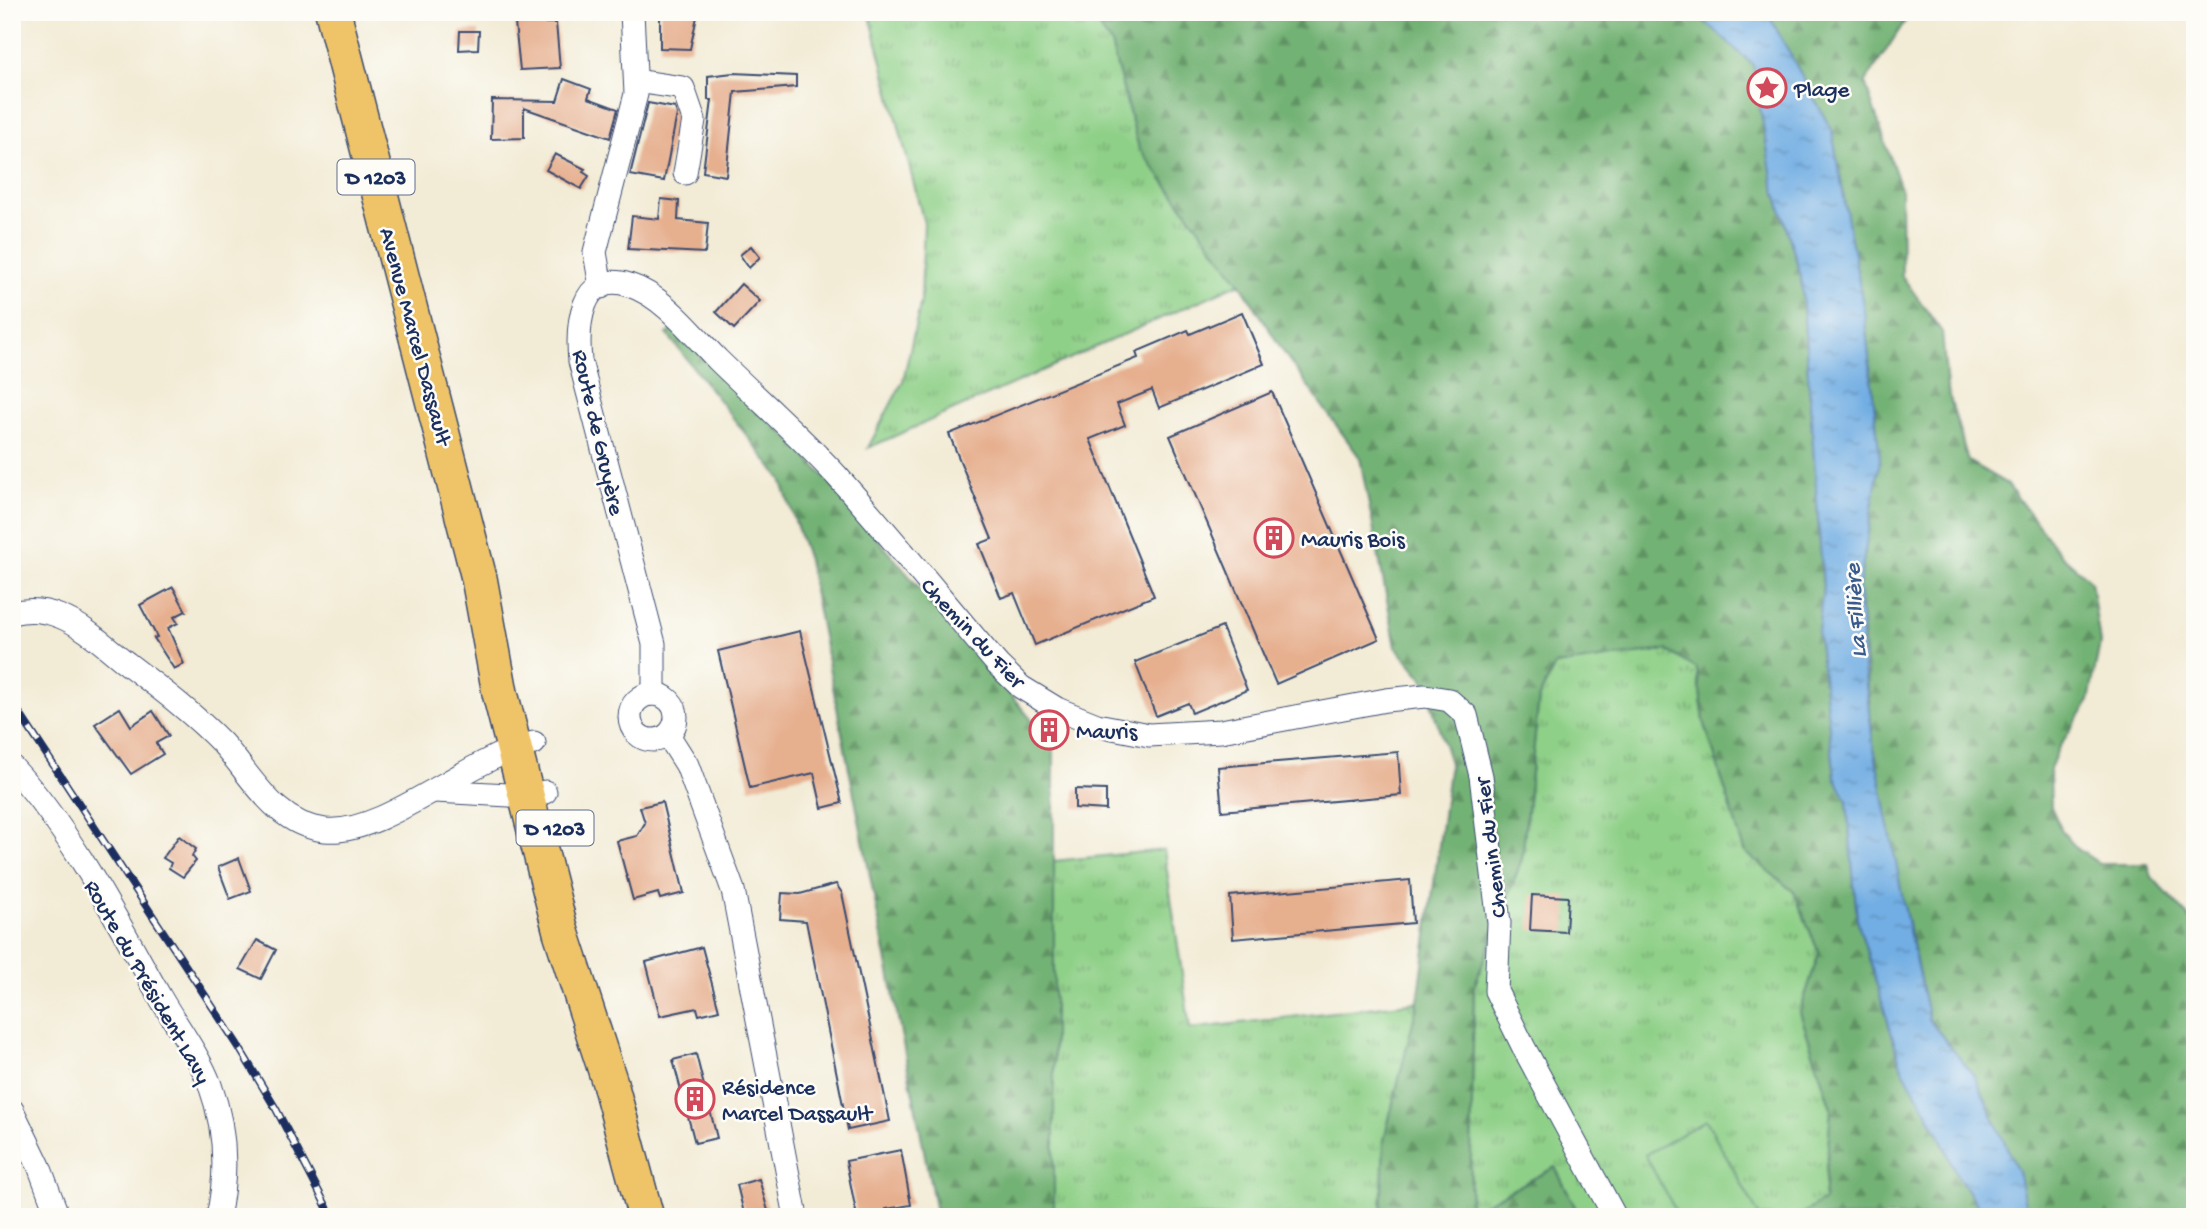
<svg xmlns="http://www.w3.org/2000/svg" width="2207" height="1229" font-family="'Gochi Hand',sans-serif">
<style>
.grass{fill:url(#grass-tufts);stroke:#558073;stroke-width:2}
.forest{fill:url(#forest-firs);stroke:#477069;stroke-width:2}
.park{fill:#8fd088;stroke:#558073;stroke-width:2}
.water{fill:url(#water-ripples);stroke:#466ea0;stroke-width:2}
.building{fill:#e6af8e}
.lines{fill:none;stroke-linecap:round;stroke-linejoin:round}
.street-casing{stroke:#3b4b70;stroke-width:25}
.primary-casing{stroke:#3b4b70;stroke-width:38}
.street{stroke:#fff;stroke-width:23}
.primary{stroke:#efc469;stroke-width:35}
.rail-casing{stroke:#1b2f5e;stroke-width:8}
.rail{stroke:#fdfcf7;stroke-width:5;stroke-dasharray:16;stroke-linecap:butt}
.labels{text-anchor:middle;stroke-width:5;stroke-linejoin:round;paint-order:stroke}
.shield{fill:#fdfcf7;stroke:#5f6c8c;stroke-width:2}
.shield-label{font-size:21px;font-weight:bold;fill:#1b2f5e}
.poi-label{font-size:23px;fill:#1b2f5e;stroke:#fdfcf7;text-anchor:start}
.street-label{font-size:23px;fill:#1b2f5e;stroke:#fdfcf7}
.water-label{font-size:24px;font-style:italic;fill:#395b8d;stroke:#fdfcf7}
</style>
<defs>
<pattern id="grass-tufts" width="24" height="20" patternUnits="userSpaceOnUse" patternTransform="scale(1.75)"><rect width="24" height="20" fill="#8fd088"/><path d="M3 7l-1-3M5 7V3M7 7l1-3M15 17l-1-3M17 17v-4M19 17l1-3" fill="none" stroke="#74a972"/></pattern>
<pattern id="forest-firs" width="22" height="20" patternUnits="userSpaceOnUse" patternTransform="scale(1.75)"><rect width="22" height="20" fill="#73b274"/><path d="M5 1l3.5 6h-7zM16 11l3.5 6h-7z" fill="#5e9162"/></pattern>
<pattern id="water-ripples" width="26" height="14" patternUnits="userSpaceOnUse" patternTransform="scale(1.75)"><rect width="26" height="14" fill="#72aee3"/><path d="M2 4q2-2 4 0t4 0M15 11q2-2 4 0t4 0" fill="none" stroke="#5d8ebb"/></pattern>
</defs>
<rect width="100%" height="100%" fill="#fdfcf7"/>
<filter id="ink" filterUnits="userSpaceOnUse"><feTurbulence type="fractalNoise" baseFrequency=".0143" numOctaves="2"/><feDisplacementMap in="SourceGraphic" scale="14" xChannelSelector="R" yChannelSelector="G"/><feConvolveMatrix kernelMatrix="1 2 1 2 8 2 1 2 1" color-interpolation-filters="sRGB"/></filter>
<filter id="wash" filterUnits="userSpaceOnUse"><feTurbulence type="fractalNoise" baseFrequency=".00686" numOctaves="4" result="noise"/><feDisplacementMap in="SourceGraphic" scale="28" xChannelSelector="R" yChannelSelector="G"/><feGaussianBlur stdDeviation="1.57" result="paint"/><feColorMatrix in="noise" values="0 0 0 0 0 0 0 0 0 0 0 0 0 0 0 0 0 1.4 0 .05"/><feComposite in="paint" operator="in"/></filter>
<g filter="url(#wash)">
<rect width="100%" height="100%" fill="#f2ebd5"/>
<g class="grass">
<path d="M869,12h220l22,32 28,104 101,135 -372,165 35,-67 18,-80 3,-78z"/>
<path d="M1666,650l31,19 7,52 40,130 50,41 25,61 -19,59 31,96 -7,92 -27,17h-217l-25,-50 -85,46 4,-226 48,-128 17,-162 16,-32z"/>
<path d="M1164,850l26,179 228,-27 -34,138 -3,77h-327v-356z"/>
</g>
<g class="forest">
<path d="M1089,12h605l59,53 20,118 28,93 22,311 -5,46 17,144 12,24 10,118 45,149 36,64 18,41 29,44h-188l27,-17 7,-92 -31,-96 19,-59 -25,-61 -50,-41 -40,-130 -7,-52 -31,-19 -111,15 -16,32 -17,162 -48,128 -4,225 85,-45 25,50h-199l3,-77 34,-138 32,-239 -27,-85 -27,-31 -36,-189 -74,-102 -46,-73 -101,-135 -28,-104z"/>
<path d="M1767,12h144l-46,71 36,106 1,87 40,56 5,55 21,74 39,23 54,71 30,26 9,62 -11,58 -31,48 -8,20 1,38 10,22 14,18 25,17h48l4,13 43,47v293h-167l-10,-45 -43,-95 -46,-57 -29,-133 -27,-144 -14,-157 21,-127 -16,-148 -32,-180z"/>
<path d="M684,324l140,152 230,270v471h-117l-129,-657 -27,-81 -114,-145z"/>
</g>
<path class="park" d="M1706,1120l54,97h-81l-34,-62z"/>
<path class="water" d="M1694,12h73l65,119 32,180 16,148 -21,127 5,83 9,74 36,188 20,89 46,57 43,95 10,45h-43l-29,-44 -18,-41 -36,-64 -45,-149 -10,-118 -12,-24 -17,-144 5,-46 -22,-311 -28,-93 -20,-118z"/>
<g id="blocks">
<g class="building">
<path d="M660,12h38l-8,37 -30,-1z"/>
<path d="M515,23h41l4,45 -40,2z"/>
<path d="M460,31h19l-1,18 -19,1z"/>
<path d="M733,73l63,3v11l-61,5 -9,84 -23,-4 9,-72h-4v-24z"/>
<path d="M564,79l27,10 -3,9 30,11 -8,29 -86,-30v30l-33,1 1,-39 65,1z"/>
<path d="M648,103l27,5 2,6 -13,67 -34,-6z"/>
<path d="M555,154l30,15 -2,3 6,4 -8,13 -35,-19z"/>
<path d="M661,199l18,2 -1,19 30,3 -3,30 -77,-4 4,-33 27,3z"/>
<path d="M751,246l9,11 -11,11 -9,-13z"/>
<path d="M741,284l19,17 -26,28 -18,-17z"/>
<path d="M1242,312l22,52 -105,44 -7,-18 -35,14 8,21 -35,14 64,157 -119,49 -21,-52 -13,5 -22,-54 13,-5 -43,-105 189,-76 -2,-6 52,-22 2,4z"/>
<path d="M1272,392l107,247 -103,45 -106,-248z"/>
<path d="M173,587l13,24 -12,6 4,6 -10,5 16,36 -10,5 -20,-31 3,-1 -17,-32z"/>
<path d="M1222,627l25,63 -55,23 -4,-10 -32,13 -21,-54z"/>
<path d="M800,631l42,172 -20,5 -8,-35 -64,15 -32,-137z"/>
<path d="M120,708l11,18 22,-15 16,25 -13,7 7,11 -32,20 -36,-50z"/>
<path d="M1398,752l3,43 -179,16 -4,-44z"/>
<path d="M1075,789l31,1v20l-31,-2z"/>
<path d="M662,802l22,91 -24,6 -2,-6 -25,7 -16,-59 20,-5 8,-13 -5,-16z"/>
<path d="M179,836l17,13 -4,7 4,5 -13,16 -14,-9 2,-5 -8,-5z"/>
<path d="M239,858l12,33 -21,8 -12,-32z"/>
<path d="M1410,880l3,43 -180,16 -3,-43z"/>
<path d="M836,884l6,9 48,228 -42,9 -42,-209 -26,-2 2,-26 18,1z"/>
<path d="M1532,895l36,2 -2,35 -36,-2z"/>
<path d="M257,940l19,10 -15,29 -21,-10z"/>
<path d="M702,947l17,63 -20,5 -2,-7 -37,8 -14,-54z"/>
<path d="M696,1054l21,84 -22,5 -22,-83z"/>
<path d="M901,1150l10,55 -25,4 1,8h-30l-11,-56z"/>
<path d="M759,1179l9,32 -9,2 1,4h-15l-8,-32z"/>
</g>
</g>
</g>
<g filter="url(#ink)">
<use href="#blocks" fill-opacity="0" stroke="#3b4b70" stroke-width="2"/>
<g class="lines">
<g class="street-casing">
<g id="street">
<path d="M636,81l47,7 11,32 -9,53"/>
<path d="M601,287l-6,-35 41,-158 -4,-82"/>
<path d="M12,613c15,-4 32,-3 47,3 24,9 45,29 65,45 34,26 69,52 98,82 30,33 53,82 103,87 60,6 145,-74 209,-87"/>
<circle cx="653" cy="717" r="23"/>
<path d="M654,694v-50l-74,-283c-3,-32 -1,-92 49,-76 35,11 64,50 89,75 39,38 81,75 118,115 56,62 108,127 162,190l23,22 36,22 40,16 52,10 72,-4 165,-31 39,-4 24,4 17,15 15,61 18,147 -3,68 28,57 91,169"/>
<path d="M668,735l19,30 46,125 63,327"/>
<path d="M12,767c57,60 107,157 148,230 16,28 39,58 50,88 16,44 18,86 8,132"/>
<path d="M435,791l91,5 19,-4"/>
<path d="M12,1110l27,56 19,51"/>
</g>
</g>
<g class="primary-casing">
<path id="primary" d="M333,12l146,566 21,115 61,239 49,151 36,134"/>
</g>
<use href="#street" class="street"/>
<use href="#primary" class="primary"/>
<g class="rail-casing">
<path id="rail" d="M12,702l225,342 39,65 56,108"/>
</g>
<use href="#rail" class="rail"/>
</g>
</g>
<defs>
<g id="sight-ring" transform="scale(2.0125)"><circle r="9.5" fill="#fdfcf7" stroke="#d1495b" stroke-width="1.5"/><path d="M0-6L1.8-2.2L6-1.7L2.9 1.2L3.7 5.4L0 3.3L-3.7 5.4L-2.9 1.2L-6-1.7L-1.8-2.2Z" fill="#d1495b"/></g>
<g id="building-ring" transform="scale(2.0125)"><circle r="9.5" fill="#fdfcf7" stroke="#d1495b" stroke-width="1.5"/><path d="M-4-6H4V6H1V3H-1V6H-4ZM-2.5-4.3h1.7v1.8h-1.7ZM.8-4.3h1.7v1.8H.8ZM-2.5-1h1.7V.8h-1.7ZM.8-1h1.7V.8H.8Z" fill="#d1495b"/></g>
</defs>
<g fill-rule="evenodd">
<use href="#sight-ring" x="1767" y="88"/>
<use href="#building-ring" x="1274" y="538"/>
<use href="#building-ring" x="1049" y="730"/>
<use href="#building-ring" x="695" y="1099"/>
</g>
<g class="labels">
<g class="shield">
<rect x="337.5" y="159.5" width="77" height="35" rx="5"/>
<rect x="516.5" y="810.5" width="77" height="35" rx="5"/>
</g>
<g class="shield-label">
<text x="376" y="184">D 1203</text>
<text x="555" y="835">D 1203</text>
</g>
<g class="poi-label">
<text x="1794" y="96">Plage</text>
<text x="1301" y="546">Mauris Bois</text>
<text x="1076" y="738">Mauris</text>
<text x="722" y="1094">Résidence<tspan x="722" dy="26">Marcel Dassault</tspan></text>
</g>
<g class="street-label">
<text transform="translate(417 336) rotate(75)" y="8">Avenue Marcel Dassault</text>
<text transform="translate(600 432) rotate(77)" y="8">Route de Gruyère</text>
<text transform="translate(974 632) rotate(47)" y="8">Chemin du Fier</text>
<text transform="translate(1489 848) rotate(-97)" y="8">Chemin du Fier</text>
<text transform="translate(149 981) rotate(60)" y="8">Route du Président Lavy</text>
</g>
<g class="water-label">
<text transform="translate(1854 611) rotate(-94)" y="8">La Fillière</text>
</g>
</g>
<rect width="2207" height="1229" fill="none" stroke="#fdfcf7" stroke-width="42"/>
</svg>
